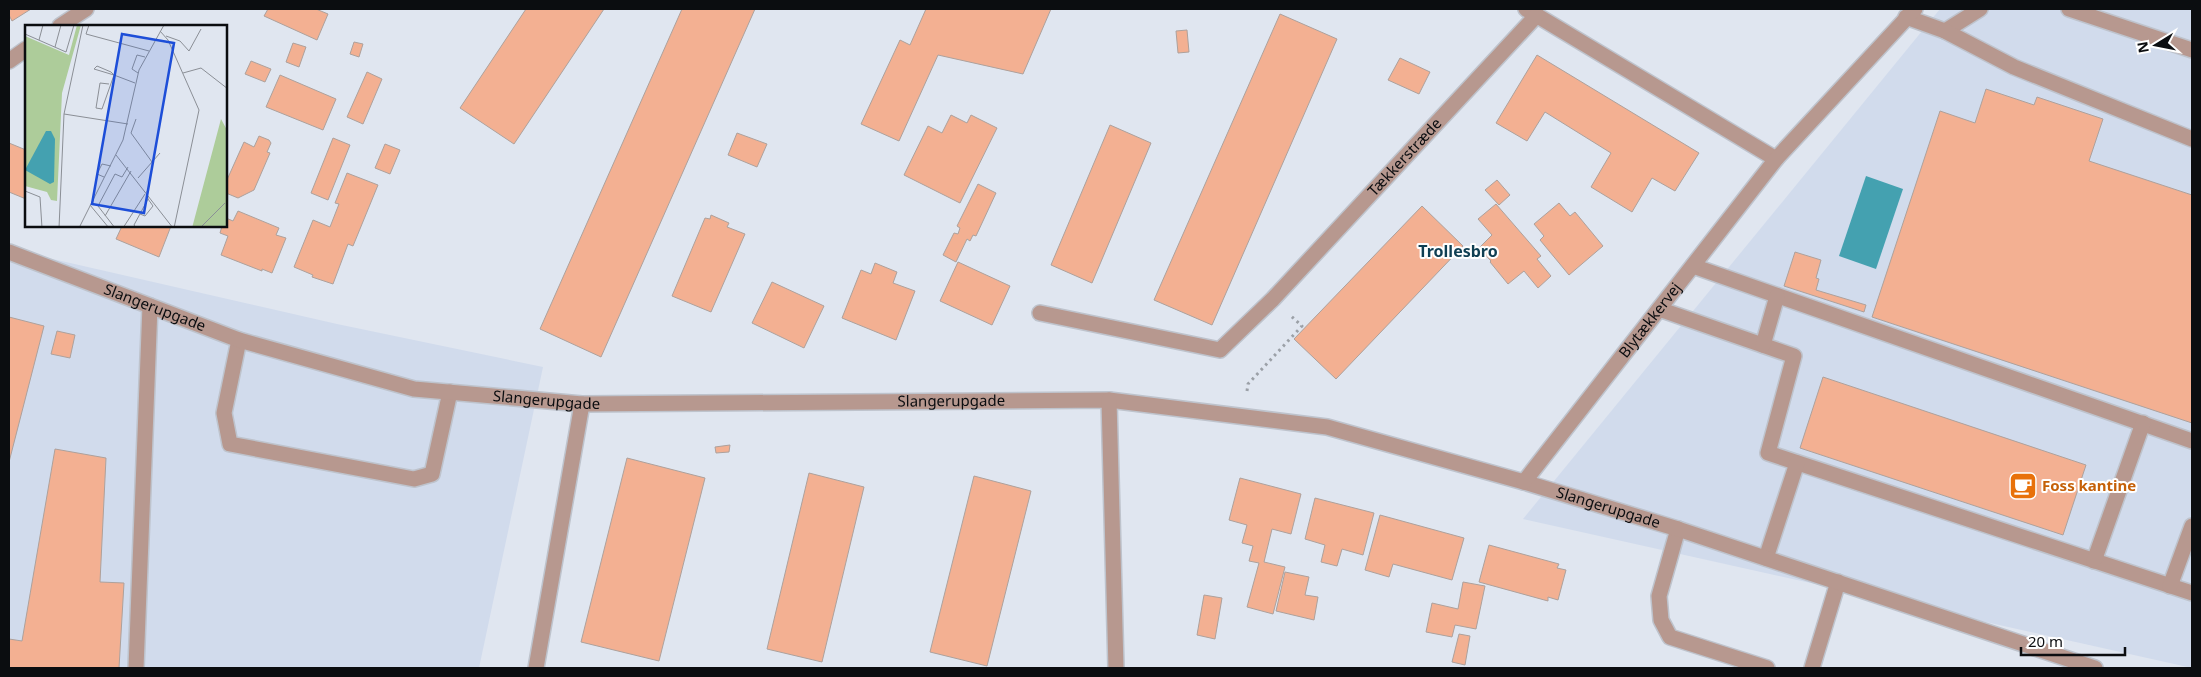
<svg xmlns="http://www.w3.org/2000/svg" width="2201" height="677" font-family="'Noto Sans',sans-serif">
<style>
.built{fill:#d1dbec}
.water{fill:#44a1b0}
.building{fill:#f3b092;stroke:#ada19c}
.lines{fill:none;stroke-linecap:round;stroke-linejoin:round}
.lane-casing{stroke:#bec3cc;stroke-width:18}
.street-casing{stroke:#bec3cc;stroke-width:18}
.path{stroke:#9ba0a7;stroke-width:3;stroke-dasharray:2.5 4;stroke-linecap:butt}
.lane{stroke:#b7988f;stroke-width:15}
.street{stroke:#b7988f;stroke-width:15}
.labels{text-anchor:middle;stroke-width:4;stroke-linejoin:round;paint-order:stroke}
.street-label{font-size:15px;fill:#0b0d10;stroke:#fff}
.food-label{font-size:15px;font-weight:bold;fill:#c56008;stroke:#fff;text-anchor:start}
.neighbourhood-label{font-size:16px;font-weight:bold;fill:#103f53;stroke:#fff}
.inset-road{fill:none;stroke:#8b8f96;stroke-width:1}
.view{fill:#1d4ed8;fill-opacity:0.15;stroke:#1d4ed8;stroke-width:2.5}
.inset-edge{fill:none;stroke:#0b0d10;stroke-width:2.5}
</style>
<rect width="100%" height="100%" fill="#e0e6f0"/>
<g class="built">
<path d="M1940,9h252v659l-669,-149z"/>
<path d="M9,249l328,75 206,43 -64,301h-470z"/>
</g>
<path class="water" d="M1866,176l37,13 -27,80 -37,-13z"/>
<g class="building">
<path d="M9,9h22l-19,12 -3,-6z"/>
<path d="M268,9h48l12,5 -11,26 -53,-24z"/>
<path d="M526,9h78l-90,135 -54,-36z"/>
<path d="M682,9h73l-154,348 -61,-28z"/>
<path d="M926,9h125l-28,65 -85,-19 -39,86 -38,-17 39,-84 10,5z"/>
<path d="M1280,14l57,25 -125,286 -58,-25z"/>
<path d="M1187,30l2,22 -11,1 -2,-22z"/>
<path d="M354,42l9,2 -4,13 -9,-3z"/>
<path d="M293,43l13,4 -7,20 -13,-5z"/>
<path d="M1537,55l162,98 -24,38 -23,-13 -20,34 -41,-25 20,-34 -66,-41 -18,29 -31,-18z"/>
<path d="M1400,58l30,14 -11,22 -31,-14z"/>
<path d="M251,61l20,8 -6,13 -20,-8z"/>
<path d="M367,72l15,7 -19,45 -16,-7z"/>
<path d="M280,75l56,24 -13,31 -57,-23z"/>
<path d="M1986,89l48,16 3,-8 66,22 -14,42 103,34v228l-320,-106 68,-206 35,12z"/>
<path d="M951,115l16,8 4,-8 26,13 -37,75 -56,-28 24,-49 14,7z"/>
<path d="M1110,125l41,18 -59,140 -41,-18z"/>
<path d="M737,133l30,11 -10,23 -29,-12z"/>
<path d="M259,136l10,4 2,3 -4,9 3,1 -16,37 -16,8 -12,-5v-11l18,-40 10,5z"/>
<path d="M333,138l17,7 -22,55 -17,-7z"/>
<path d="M9,143l17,7v49l-17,-7z"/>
<path d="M385,144l15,6 -10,24 -15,-6z"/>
<path d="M347,173l31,12 -25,61 -5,-2 -15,40 -21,-7 1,-2 -19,-8 19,-47 17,7 9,-23 -4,-1z"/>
<path d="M1497,180l13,15 -11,10 -14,-15z"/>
<path d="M978,184l18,9 -20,43 -3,-1 -3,6 -3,-2 -11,23 -13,-7 11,-22 4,1 2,-6 -3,-2z"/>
<path d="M1559,203l11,13 5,-4 28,34 -34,29 -29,-35 4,-4 -10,-12z"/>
<path d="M1496,204l45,52 -4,3 14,17 -13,12 -14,-17 -16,13 -18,-22 1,-1 -12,-13 13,-13 -14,-16z"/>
<path d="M1422,206l41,40 -127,133 -42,-40z"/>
<path d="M238,211l41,17 -3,7 10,3 -14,35 -10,-4v2l-41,-16 7,-19 -8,-3 2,-7h4v-8l7,3z"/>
<path d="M711,215l18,8 -2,4 18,7 -34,78 -39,-16 33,-78 5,1z"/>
<path d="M122,226h49l-12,31 -43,-18z"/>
<path d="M1795,252l26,8 -5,18 3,1 -3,11 50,15 -2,7 -80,-26z"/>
<path d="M958,262l52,24 -18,39 -52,-24z"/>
<path d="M875,263l22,9 -4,11 22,8 -19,49 -54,-22 19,-48 10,4z"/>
<path d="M772,282l52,24 -20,42 -52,-25z"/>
<path d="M9,317l35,9 -35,136z"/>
<path d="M57,331l18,4 -5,23 -19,-4z"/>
<path d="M1823,377l263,88 -23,70 -263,-87z"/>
<path d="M730,445l-1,7 -13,1 -1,-6z"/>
<path d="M55,449l51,9 -6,124 24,1 -5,85h-110v-29l13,2z"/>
<path d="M627,458l78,20 -46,183 -78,-19z"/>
<path d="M809,473l55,14 -42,175 -55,-13z"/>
<path d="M974,476l57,15 -44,175 -57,-14z"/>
<path d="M1240,478l61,16 -10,40 -19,-5 -8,33 21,5 -12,47 -26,-7 12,-44 -10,-2 4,-15 -11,-3 5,-18 -18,-5z"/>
<path d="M1315,498l59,15 -11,42 -21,-6 -5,17 -16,-4 4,-17 -20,-6z"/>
<path d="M1380,515l84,23 -12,42 -59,-16 -4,13 -24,-7z"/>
<path d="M1489,545l70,19 -2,4 9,2 -8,30 -10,-3v4l-69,-19z"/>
<path d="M1285,572l24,5 -4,18 13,2 -4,23 -38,-9z"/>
<path d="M1463,582l22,4 -9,43 -21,-4 -3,12 -26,-5 6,-29 26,6z"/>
<path d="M1204,595l18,3 -7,41 -18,-4z"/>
<path d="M1459,634l11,2 -5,29 -13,-3z"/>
</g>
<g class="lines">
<g class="lane-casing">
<g id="lane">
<path d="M2069,9l123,41"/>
<path d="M1906,17l39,14 35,-22"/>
<path d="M1945,31l69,36 178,72"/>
<path d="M1693,266l499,175"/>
<path d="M1659,309l135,47 -26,97 424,140"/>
<path d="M239,340l-15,73 6,31 184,35 18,-5 18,-82"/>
<path d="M1763,345l14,-49"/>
<path d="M1678,529l-19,67 2,24 9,17 97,31"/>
<path d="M1766,558l31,-95"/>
<path d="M2094,561l49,-138"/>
<path d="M2170,586l22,-60"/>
<path d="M136,668l14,-362"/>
<path d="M536,668l46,-264"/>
<path d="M1812,668l26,-86"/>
</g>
</g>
<g class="street-casing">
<g id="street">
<path d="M1526,9l250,150"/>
<path d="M60,26l26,-17"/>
<path d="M9,61l17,-12"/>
<path id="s1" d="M9,252l230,88 175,49 168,15 527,-4 218,27 197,55 154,47 417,139"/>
<path id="s2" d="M1040,313l180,37 53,-51 264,-284"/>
<path d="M1109,400l7,268"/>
<path id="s3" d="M1524,482l252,-323 139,-150"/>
</g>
</g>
<path class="path" d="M1247,391l1,-7 54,-58 -11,-10"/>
<use href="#lane" class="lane"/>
<use href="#street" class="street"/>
</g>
<defs>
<g id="cafe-square" transform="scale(1.4375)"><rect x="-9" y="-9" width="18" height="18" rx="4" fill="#e8710a" stroke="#fff"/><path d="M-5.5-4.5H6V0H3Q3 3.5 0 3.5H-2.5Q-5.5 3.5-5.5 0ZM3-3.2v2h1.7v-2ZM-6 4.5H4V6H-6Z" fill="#fff"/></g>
</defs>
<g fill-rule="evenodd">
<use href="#cafe-square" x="2023" y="486"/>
</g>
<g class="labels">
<g class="street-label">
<text dy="5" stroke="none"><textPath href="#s2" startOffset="451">Tækkerstræde</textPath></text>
<text dy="5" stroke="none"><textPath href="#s1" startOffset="156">Slangerupgade</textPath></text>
<text dy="5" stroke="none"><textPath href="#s3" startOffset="205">Blytækkervej</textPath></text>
<text dy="5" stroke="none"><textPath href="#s1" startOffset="561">Slangerupgade</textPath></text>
<text dy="5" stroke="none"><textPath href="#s1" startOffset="966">Slangerupgade</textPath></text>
<text dy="5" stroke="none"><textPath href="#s1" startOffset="1636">Slangerupgade</textPath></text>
</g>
<g class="food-label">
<text x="2042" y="491">Foss kantine</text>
</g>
<g class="neighbourhood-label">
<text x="1458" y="257">Trollesbro</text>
</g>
</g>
<g transform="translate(25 25)">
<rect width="202" height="202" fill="#e0e6f0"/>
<path d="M52,0h4l-19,68 -5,108 -6,-1 -4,-8 -22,-6v-150l44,19zM196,94l6,11v97l-35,1z" fill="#adcc9a"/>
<path d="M21,106h5l4,8 -1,43 -4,2 -25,-14z" fill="#44a1b0"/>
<path class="inset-road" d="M64,0l-3,9 63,17M135,6l8,9 31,70 -25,118M0,9l41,18 8,-27M141,11l14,5 9,10 12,-22M14,15l4,-15M30,22l6,-22M72,41l14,6 3,3 -20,-6zM113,48l-6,-4 5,-14 8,2M158,48l18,-5 27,21M84,59l-9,-1 -4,25 6,1 12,-34 21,8M39,89l64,10M111,94l-5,14 21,29M91,130l57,73M79,152l-7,-3 5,-10 9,2M113,153l22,-25M0,166l15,6 2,31M65,180l19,23M115,189l5,2 8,-10 -5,-7M80,191l26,-45M34,203l5,-114 19,-89M54,203l44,-88 16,-70 25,-45M90,203l-17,-22 17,-32 7,3 6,-10M98,203l22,-34M111,203l-2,-3 14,-26 -1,-8M175,203l25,-25"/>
<path class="view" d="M97,9l52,9 -30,170 -52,-9z"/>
<rect width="202" height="202" class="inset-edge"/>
</g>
<rect width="2201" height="677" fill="none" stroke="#0b0d10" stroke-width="20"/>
<g transform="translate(2156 45) rotate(260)" stroke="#ffffff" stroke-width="4" paint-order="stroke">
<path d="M0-4L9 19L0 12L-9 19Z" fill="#0b0d10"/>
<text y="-8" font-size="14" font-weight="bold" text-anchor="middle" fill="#0b0d10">N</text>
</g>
<path d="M2021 647v8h104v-8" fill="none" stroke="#0b0d10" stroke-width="2.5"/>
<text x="2028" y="647" font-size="15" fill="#0b0d10" stroke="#ffffff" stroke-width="4" paint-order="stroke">20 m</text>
</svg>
